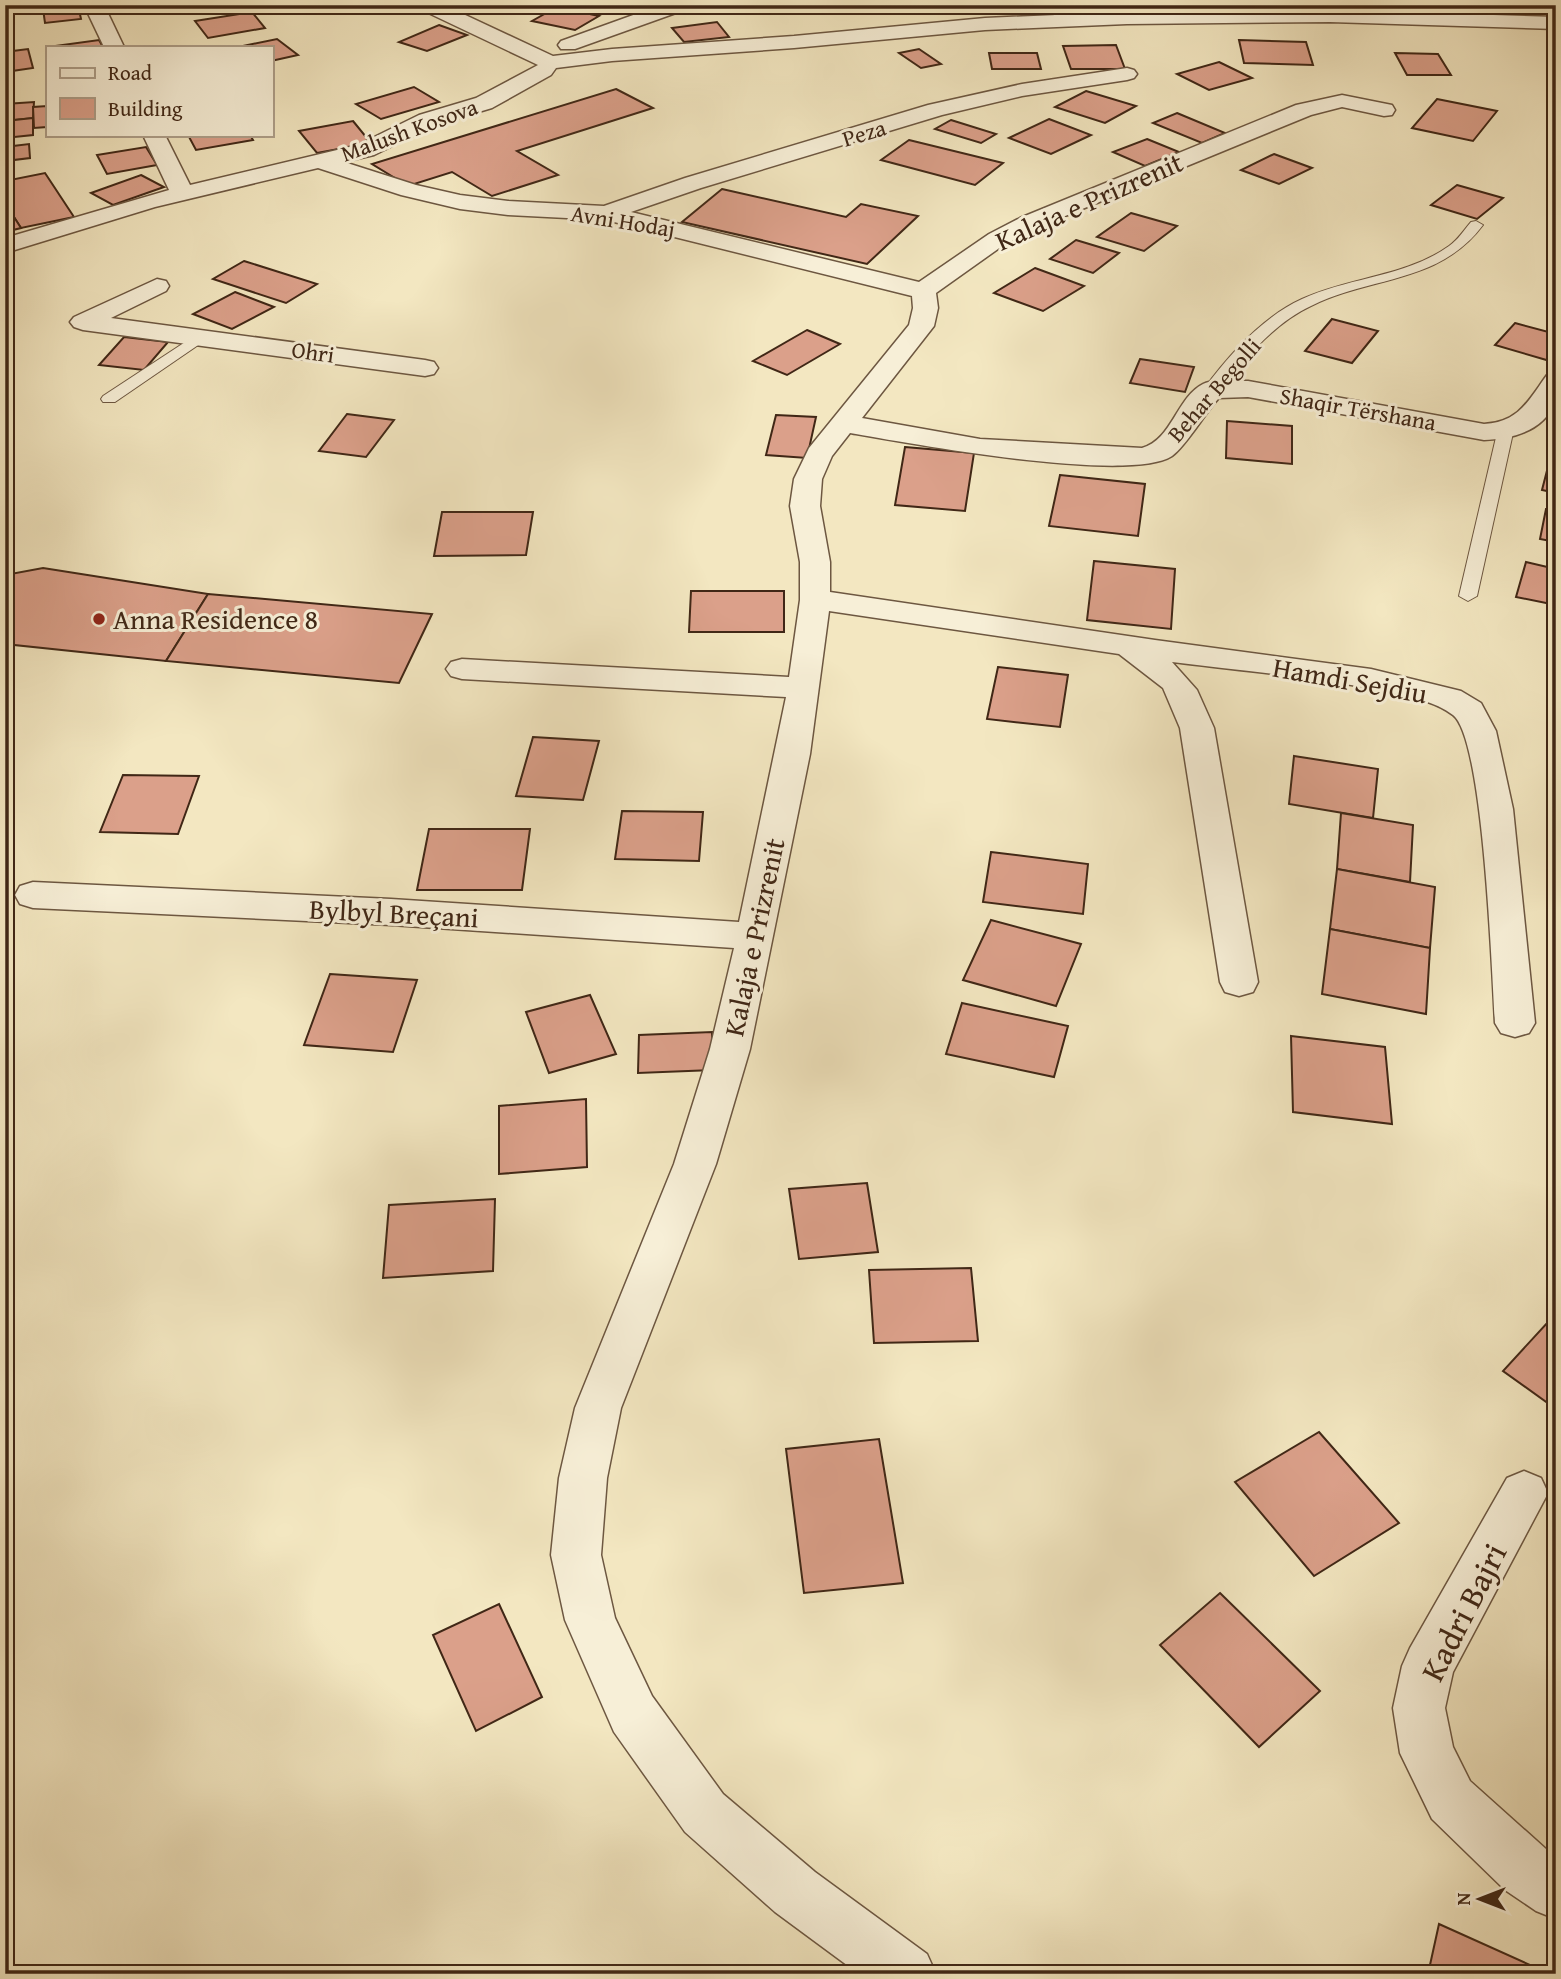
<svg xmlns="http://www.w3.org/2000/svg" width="1561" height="1979" font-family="'Gentium Book Plus',serif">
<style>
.building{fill:#dba08a;stroke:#402716;stroke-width:2}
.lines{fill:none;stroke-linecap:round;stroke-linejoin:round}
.service-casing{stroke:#6d5741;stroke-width:2}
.minor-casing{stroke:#6d5741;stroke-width:3}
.service{fill:#f7efd7;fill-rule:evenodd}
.minor{fill:#f7efd7;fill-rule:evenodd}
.poi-dot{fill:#8f2418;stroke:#f7efd7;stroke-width:2.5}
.labels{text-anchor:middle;stroke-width:6;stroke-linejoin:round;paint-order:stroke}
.far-street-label{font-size:23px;fill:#402716;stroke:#f7efd7}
.street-label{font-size:28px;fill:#402716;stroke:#f7efd7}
.poi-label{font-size:28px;fill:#402716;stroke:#f7efd7;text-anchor:start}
.near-street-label{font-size:33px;fill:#402716;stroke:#f7efd7}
</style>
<rect width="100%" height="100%" fill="#f3e7c1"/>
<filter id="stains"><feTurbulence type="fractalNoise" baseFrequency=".00286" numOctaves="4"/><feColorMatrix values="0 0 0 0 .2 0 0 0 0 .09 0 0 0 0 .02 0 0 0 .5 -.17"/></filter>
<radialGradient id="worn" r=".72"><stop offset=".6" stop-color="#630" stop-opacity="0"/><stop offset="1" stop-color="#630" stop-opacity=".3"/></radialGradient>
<g class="building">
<path d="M78,5l3,14 -36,4 -2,-14z"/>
<path d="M998,5h53l-32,9z"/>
<path d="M1358,5h32l3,4 -31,1z"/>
<path d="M557,7l42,9 -24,14 -43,-9z"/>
<path d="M252,12l13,16 -57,10 -13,-17z"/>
<path d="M717,22l12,15 -45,5 -12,-14z"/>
<path d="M439,25l28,10 -40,16 -28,-9z"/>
<path d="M277,39l21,16 -27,6v-14h-33z"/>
<path d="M99,40l4,7h-55z"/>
<path d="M1239,40l67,2 7,23 -69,-2z"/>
<path d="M1116,45l9,24h-54l-8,-23z"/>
<path d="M28,49l5,19 -28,4v-20z"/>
<path d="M919,49l22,15 -20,4 -22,-15z"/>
<path d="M989,53h48l4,16h-49z"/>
<path d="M1395,53l43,1 13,21h-44z"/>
<path d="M1219,62l33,16 -43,12 -32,-16z"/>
<path d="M414,87l25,15 -58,17 -25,-15z"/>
<path d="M616,89l37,19 -136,43 41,24 -66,21 -40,-24 -44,14 -36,-22z"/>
<path d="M1086,91l50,15 -31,17 -50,-16z"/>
<path d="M1437,99l60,12 -24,30 -61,-13z"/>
<path d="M34,102l-1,16 -28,3v-17z"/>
<path d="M47,106v21l-13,1 -1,-21z"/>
<path d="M1177,113l48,20 -23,10 -49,-20z"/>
<path d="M33,118v17l-28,3v-17z"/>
<path d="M1049,119l42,16 -40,19 -42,-16z"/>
<path d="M951,120l45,14 -15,9 -46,-14z"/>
<path d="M353,121l18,22 -54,10 -18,-22z"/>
<path d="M188,135h62l3,5 -57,10z"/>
<path d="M1147,139l32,13 -34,14 -32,-14z"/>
<path d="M909,140l94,23 -28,22 -94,-25z"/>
<path d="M29,144l1,14 -25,3v-14z"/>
<path d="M146,147l11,18 -50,9 -10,-19z"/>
<path d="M1274,154l38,14 -33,16 -38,-14z"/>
<path d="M45,173l29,44 -53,11 -16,-25v-22z"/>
<path d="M141,175l23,12 -51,18 -22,-12z"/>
<path d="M1457,185l46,13 -26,21 -46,-14z"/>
<path d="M722,189l124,28 15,-13 57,12 -51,48 -185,-42z"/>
<path d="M5,203l16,25 -16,4z"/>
<path d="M1131,213l46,13 -33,25 -47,-14z"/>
<path d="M1076,240l43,13 -26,20 -43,-14z"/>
<path d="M244,261l73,23 -31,19 -73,-24z"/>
<path d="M1035,268l49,18 -41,25 -49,-18z"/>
<path d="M235,292l39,15 -42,22 -39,-15z"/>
<path d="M1332,319l46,12 -26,32 -47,-12z"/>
<path d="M1515,323l41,11v20l-6,7 -55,-16z"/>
<path d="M807,330l33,14 -53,31 -34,-14z"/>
<path d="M124,337l44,5 -24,28 -45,-5z"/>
<path d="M1140,359l54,8 -9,25 -55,-9z"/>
<path d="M347,414l47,6 -28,37 -47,-6z"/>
<path d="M776,415l40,2 -9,41 -41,-3z"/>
<path d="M1227,421l65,5v38l-66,-6z"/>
<path d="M905,447l69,6 -9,58 -70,-6z"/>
<path d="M1550,459l6,1v33l-14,-3z"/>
<path d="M1060,475l85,9 -7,52 -89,-10z"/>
<path d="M1546,509l10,1v32l-16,-3z"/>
<path d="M442,512h91l-7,43 -92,1z"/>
<path d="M1094,561l81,8 -4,60 -84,-9z"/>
<path d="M1526,562l30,7v36l-40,-8z"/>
<path d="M43,568l165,26 -42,67 -161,-17v-69z"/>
<path d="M691,591h93v41h-95z"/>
<path d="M208,594l224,20 -33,69 -233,-22z"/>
<path d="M998,667l70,8 -8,52 -73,-8z"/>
<path d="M533,737l66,4 -16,59 -67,-4z"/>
<path d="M1294,756l84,13 -5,49 -84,-14z"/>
<path d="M123,775l76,1 -21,58 -78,-2z"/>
<path d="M622,811l81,1 -4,49 -84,-2z"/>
<path d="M1341,813l72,12 -3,57 -73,-13z"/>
<path d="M429,829h101l-8,61h-105z"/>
<path d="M991,852l97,12 -5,50 -100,-12z"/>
<path d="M1337,869l98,18 -5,61 -100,-19z"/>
<path d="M991,920l90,24 -25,62 -93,-26z"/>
<path d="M1330,929l100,19 -4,66 -104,-20z"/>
<path d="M330,974l87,6 -24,72 -89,-7z"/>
<path d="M590,995l26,59 -67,19 -23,-61z"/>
<path d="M962,1003l106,23 -14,51 -108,-23z"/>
<path d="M712,1032l1,38 -75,3 1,-38z"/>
<path d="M1291,1036l94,11 7,77 -99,-12z"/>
<path d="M586,1099l1,68 -88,7v-68z"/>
<path d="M867,1183l11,69 -79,7 -10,-70z"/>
<path d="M495,1199l-2,72 -110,7 6,-73z"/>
<path d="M971,1268l7,73 -104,2 -5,-73z"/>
<path d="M1548,1322l8,5v82l-53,-38z"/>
<path d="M1319,1432l80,91 -85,53 -79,-94z"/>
<path d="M879,1439l24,144 -99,10 -18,-144z"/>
<path d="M1220,1593l100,98 -61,56 -99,-102z"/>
<path d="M499,1604l43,93 -66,34 -43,-96z"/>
<path d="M1439,1924l111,50h-122z"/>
</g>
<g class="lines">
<g class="service-casing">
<g id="service">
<path d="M1067,5h15l-17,10 -5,8h-8l-2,-2 7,-10z"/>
<path d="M1476,221l7,4c-44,59 -112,51 -172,81 -39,18 -67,55 -94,87h-12l-2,-3c25,-34 59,-73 99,-91 47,-22 104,-22 147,-53 9,-6 15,-16 22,-24z"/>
<path d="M202,331l8,5 -3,3 -92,63h-12l-2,-3 2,-3z"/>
<path d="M1505,428l8,5 -36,163 -9,5 -9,-5 38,-163z"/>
</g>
</g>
<g class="minor-casing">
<g id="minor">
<path d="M84,5h20l20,42h-20z"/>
<path d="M417,5h27l109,51 59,-7 182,-13 191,-18 142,-6 203,-2 226,7v12l-226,-7 -203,2 -142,6 -191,18 -182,13 -56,7 -5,7 -59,33 -57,17 -61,30 -30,7 72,23 44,10 48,6 96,5 81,-28 243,-73 94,-21 105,-16 7,2 3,4 -3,4 -7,2 -105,16 -80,19 -241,73 -70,24 288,70 70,-48 31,-16 276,-113 46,-10 50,10 3,5 -3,5 -8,1 -42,-9 -31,8 -275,113 -31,16 -69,49 2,15 -4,18 -72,92 118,21 162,9c30,-8 35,-51 61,-64 12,-6 32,-3 45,-3l236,43c35,-2 44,-23 63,-49l9,-2c0,8 2,21 -1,29 -11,29 -43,37 -71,38l-236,-43 -29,1c-14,15 -33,48 -47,58 -43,28 -265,-13 -322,-23l-18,23 -10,23 -2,27 10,56v30l325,48 216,29 90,22 20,12 15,28 17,78 22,214 -6,10 -14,4 -14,-4 -6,-10c-3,-49 -11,-284 -42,-308 -18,-14 -43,-18 -65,-23 -71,-15 -144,-21 -216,-30l25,28 17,38 44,254 -5,10 -14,4 -14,-4 -5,-10 -40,-254 -17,-40 -44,-34 -290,-43 -19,143 -60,295 -34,115 -95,244 -14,70 -6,77 14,63 37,78 71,98 92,78 112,82 9,20h-77l-84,-62 -90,-80 -71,-100 -49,-112 -14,-65 8,-77 16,-70 99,-244 36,-115 24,-101 -343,-23 -358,-17 -13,-4 -5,-9 5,-9 13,-4 358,17 348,23 47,-225 -324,-18 -11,-3 -5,-7 5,-7 11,-3 327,18 11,-77v-38l-10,-56 4,-27 15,-31 100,-123 4,-17 -1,-12 -306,-76 -98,-5 -48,-6 -59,-14 -83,-27 -163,39 -150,46v-15l164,-48 -26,-55h22l25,50 168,-40 61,-30 57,-17 62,-33 -118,-56z"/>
<path d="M661,5h29l-3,4 -112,40h-14l-3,-4 3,-4z"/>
<path d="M157,279l9,2 3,5 -3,5 -55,27 314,42 9,2 4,6 -4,6 -9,2 -342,-46 -9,-3 -4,-5 4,-5z"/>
<path d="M1524,1471l17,7 7,15 -95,179 -8,36 8,39 17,34 86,77v61l-20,-8 -31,-21 -73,-71 -32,-66 -7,-45 9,-42 8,-18 97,-170z"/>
</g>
</g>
<use href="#service" class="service"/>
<use href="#minor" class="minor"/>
</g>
<circle class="poi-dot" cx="99" cy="619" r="7"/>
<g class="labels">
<g class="far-street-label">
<text transform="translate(409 130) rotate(-20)" y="8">Malush Kosova</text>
<text transform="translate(864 133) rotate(-17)" y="8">Peza</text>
<text transform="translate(623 221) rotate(9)" y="8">Avni Hodaj</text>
<text transform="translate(313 352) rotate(8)" y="8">Ohri</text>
<text transform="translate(1214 390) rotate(-49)" y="8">Behar Begolli</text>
<text transform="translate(1358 409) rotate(10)" y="8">Shaqir Tërshana</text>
</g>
<g class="street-label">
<text transform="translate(1089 201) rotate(-24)" y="10">Kalaja e Prizrenit</text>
<text transform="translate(1350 680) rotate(10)" y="10">Hamdi Sejdiu</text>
<text transform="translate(394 913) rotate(3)" y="10">Bylbyl Breçani</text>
<text transform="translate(754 937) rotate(-78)" y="10">Kalaja e Prizrenit</text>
</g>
<g class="poi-label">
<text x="113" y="629">Anna Residence 8</text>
</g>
<g class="near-street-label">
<text transform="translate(1463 1612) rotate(-63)" y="12">Kadri Bajri</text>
</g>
</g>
<rect width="1561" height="1979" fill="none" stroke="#f3e7c1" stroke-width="28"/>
<rect x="7" y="7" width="1547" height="1965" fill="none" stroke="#402716" stroke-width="3.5"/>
<rect x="14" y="14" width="1533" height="1951" fill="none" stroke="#402716" stroke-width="2"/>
<rect x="46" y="46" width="228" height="91" fill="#f7efd7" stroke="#ae9f8a" stroke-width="2"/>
<rect x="60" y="68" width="35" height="10" fill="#f7efd7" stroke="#ae9f8a" stroke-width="2"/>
<text x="108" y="80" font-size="21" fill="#402716">Road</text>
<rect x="60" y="98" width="35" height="21" fill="#dba08a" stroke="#ae9f8a" stroke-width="2"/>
<text x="108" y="116" font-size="21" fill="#402716">Building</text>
<g transform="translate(1480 1899) rotate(270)" stroke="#f7efd7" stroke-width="5" paint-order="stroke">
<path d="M0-5L12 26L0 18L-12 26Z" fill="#402716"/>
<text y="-10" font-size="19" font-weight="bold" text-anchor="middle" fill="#402716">N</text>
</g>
<rect width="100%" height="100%" filter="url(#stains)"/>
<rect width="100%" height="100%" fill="url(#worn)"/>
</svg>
